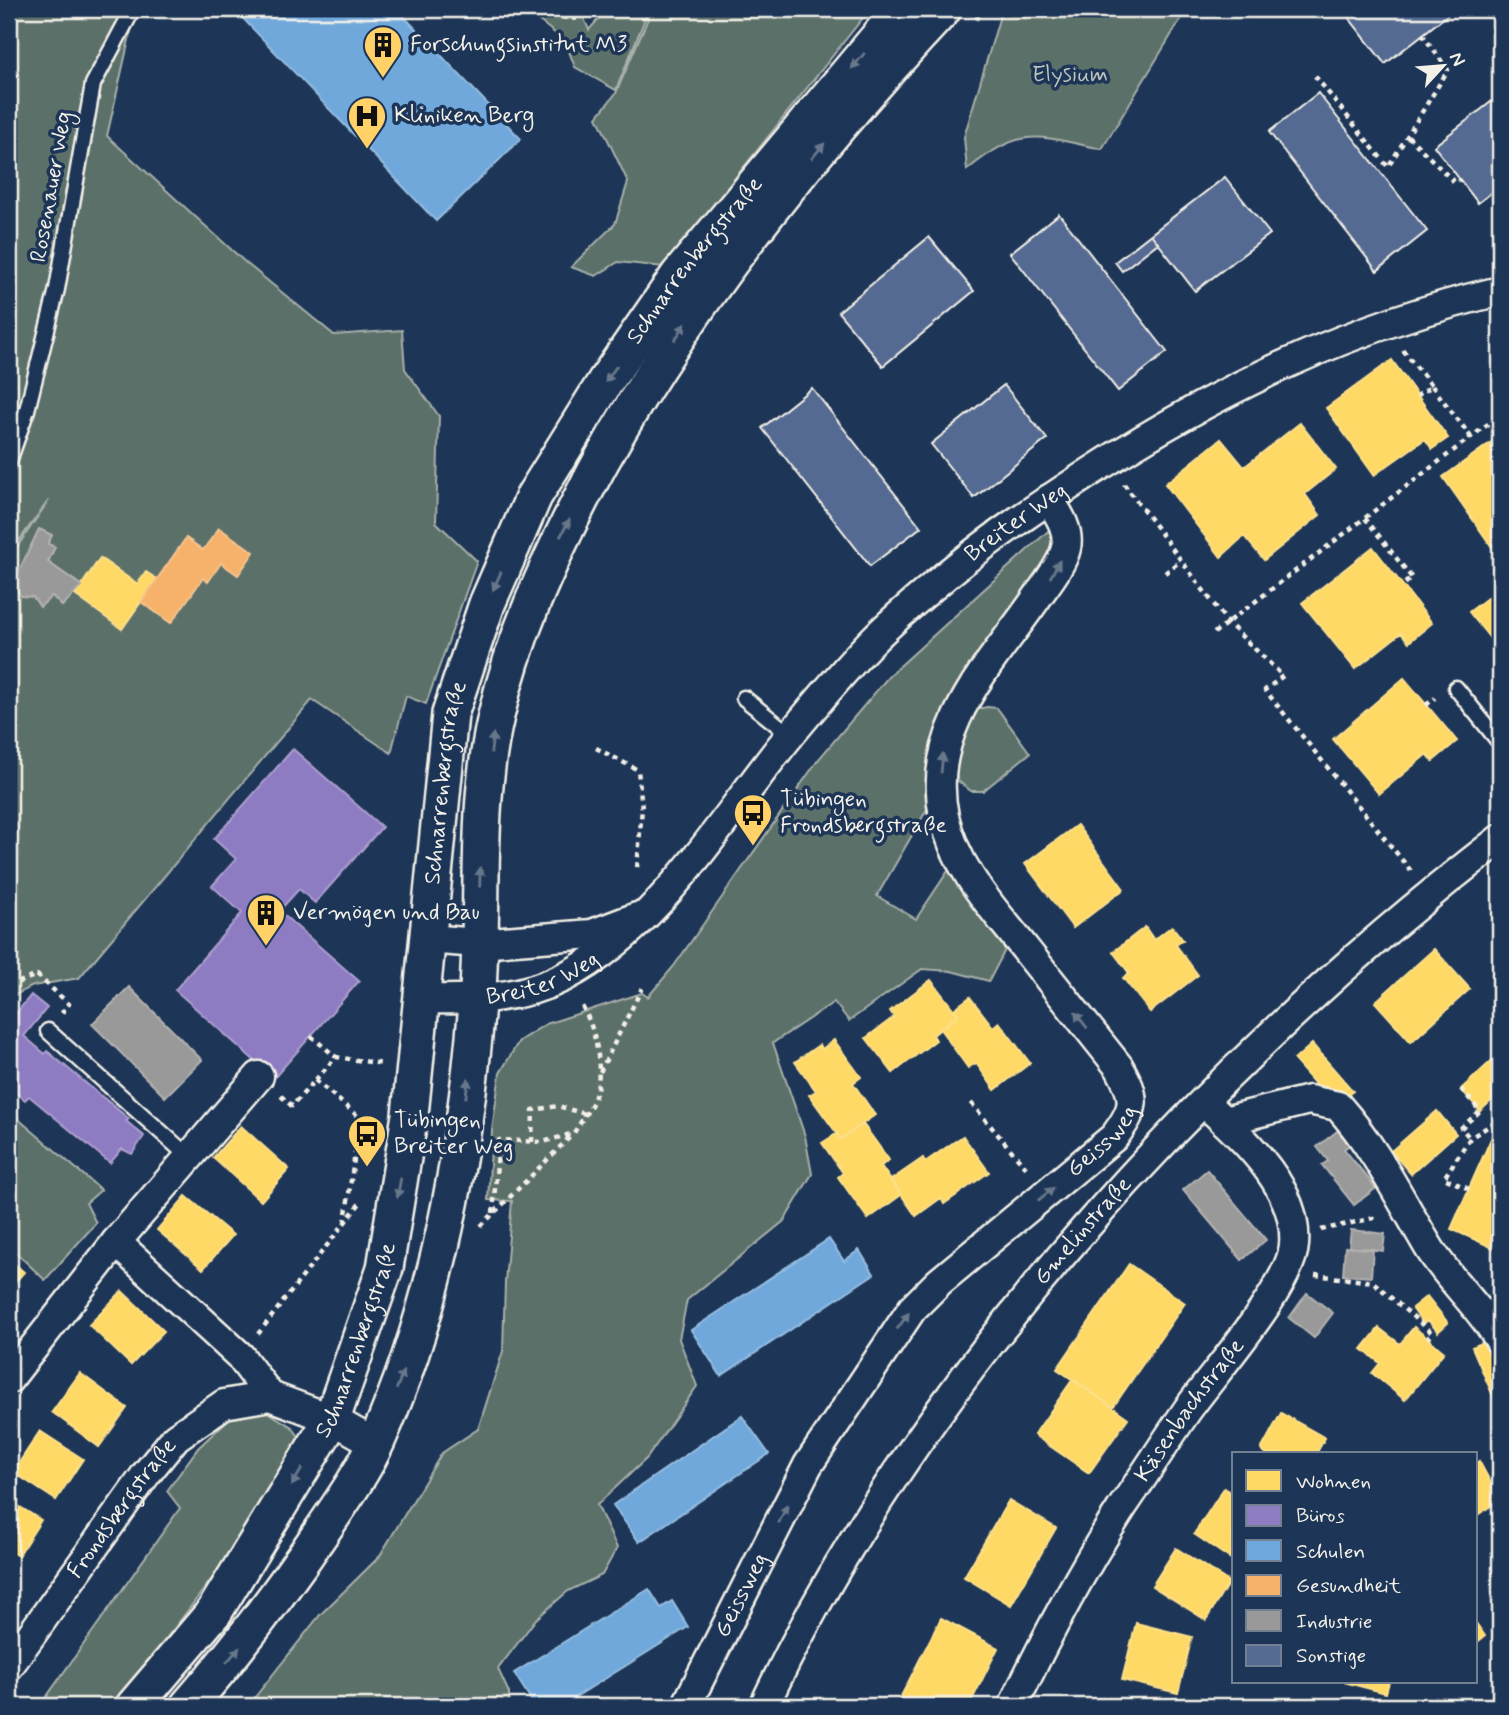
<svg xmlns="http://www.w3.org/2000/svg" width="1509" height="1715" font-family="Mynerve,sans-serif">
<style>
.green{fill:#5b6f6a;stroke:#a8b0a9;stroke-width:2}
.homes{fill:#ffd966;stroke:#fce08d;stroke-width:2}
.offices{fill:#8e7cc3;stroke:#ad9fce;stroke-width:2}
.schools{fill:#6fa8dc;stroke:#97bee0;stroke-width:2}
.health{fill:#f6b26b;stroke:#f5c590;stroke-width:2}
.industry{fill:#999;stroke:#b4b3b1;stroke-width:2}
.building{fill:#556b92;stroke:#f4f1e8;stroke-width:2}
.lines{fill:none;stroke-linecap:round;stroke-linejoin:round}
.service-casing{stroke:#f4f1e8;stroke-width:19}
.minor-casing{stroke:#f4f1e8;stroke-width:33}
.tertiary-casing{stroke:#f4f1e8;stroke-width:40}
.path{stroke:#f4f1e8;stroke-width:4.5;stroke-dasharray:5 5;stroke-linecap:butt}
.service{stroke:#1d3557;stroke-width:14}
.minor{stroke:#1d3557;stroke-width:28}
.tertiary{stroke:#1d3557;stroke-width:35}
.oneway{fill:#68778a}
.labels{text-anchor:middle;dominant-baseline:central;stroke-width:7;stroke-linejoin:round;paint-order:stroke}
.poi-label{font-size:23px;fill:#f4f1e8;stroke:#1d3557;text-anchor:start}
.park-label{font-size:23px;fill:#bec4bc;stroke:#1d3557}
.street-label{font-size:23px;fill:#f4f1e8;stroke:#1d3557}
</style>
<rect width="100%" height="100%" fill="#1d3557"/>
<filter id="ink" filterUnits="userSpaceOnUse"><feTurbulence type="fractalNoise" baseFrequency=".0143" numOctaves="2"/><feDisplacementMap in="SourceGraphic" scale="14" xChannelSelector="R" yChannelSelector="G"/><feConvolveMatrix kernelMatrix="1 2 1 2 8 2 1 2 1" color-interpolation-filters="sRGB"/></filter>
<g filter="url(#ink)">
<path class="green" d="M9 9H136L107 136 246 263 334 335 402 330 405 369 439 416 436 522 477 561 426 704 406 696 391 753 312 700 79 978 33 986 9 998V559L49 500 9 554Z
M524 9H580L589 30 607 9H649L616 90 575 67 565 41Z
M652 9H870L664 267 618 262 596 276 571 267 615 224 628 182 597 117 616 93Z
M1002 9H1187L1102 149C1037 136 1022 125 967 170L964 137Z
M1058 522 1060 546 949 713 927 773 930 804 877 896 916 919 950 868 994 925 1005 950 989 981 951 971 922 969 849 1021 834 1002 773 1043 805 1136 812 1174 784 1221 687 1300 679 1339 697 1386 647 1458 597 1505 617 1548 602 1575 568 1591 536 1619 498 1669 509 1693V1706H248L320 1615 379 1557 442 1453 478 1429 503 1351 505 1282 512 1201 488 1200 492 1130 500 1073 519 1041 546 1024 642 993 648 997 674 966 818 760 889 676Z
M987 707 997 708 1030 753 983 791H971L958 781 951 764 972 710Z
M9 1111 101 1190 86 1203 96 1223 45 1280 9 1246Z
M261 1408 292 1427 303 1442 236 1547 115 1706H40L180 1508 167 1491 198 1448 233 1415Z"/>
<path class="homes" d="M1392 360 1448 438 1432 449 1425 439 1374 475 1326 408Z
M1300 423 1336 469 1305 494 1320 515 1264 560 1244 536 1221 557 1165 484 1221 439 1244 467Z
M1500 436V541L1492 547 1443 477Z
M1373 547 1432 623 1409 642 1401 633 1355 669 1302 603Z
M100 558 137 584 146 572 157 579 122 629 75 595Z
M1500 588V651L1469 612Z
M1404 678 1457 741 1433 761 1427 754 1379 794 1333 739Z
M1077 825 1124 889 1073 928 1025 864Z
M1172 926 1183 940 1176 945 1198 975 1150 1012 1123 978 1129 973 1113 952 1145 927 1154 940Z
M1434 949 1470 989 1411 1042 1375 1002Z
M931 980 958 1015 933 1035 936 1040 893 1073 866 1038 894 1017 890 1011Z
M970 997 993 1027 999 1022 1030 1063 995 1090 976 1063 968 1068 940 1029 958 1015 954 1009Z
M834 1040 861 1077 853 1083 875 1115 841 1139 809 1095 816 1091 795 1062 819 1045 822 1049Z
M1312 1044 1353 1091 1345 1097 1324 1094 1294 1060Z
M1500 1053V1093L1480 1111 1461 1089Z
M1437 1111 1456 1134 1411 1174 1391 1151Z
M863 1124 889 1160 881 1166 901 1195 868 1219 838 1177 843 1173 822 1143 836 1134 841 1139Z
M241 1126 289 1169 261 1201 213 1158Z
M1493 1134 1500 1137V1251L1451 1229Z
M963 1136 989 1172 944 1204 941 1198 916 1216 891 1180 923 1158 925 1162Z
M186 1196 233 1235 203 1269 157 1230Z
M9 1259 24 1272 9 1289Z
M1129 1264 1185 1303 1113 1407 1057 1369Z
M122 1291 164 1331 131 1365 89 1325Z
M1427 1296 1448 1323 1438 1332 1428 1320 1423 1323 1412 1308Z
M1414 1327 1444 1352 1405 1400 1372 1373 1380 1363 1362 1349 1379 1328 1400 1344Z
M1484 1342 1500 1381V1412L1472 1347Z
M80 1373 127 1408 99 1447 52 1412Z
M1073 1379 1128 1418 1089 1473 1034 1435Z
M1281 1413 1325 1438 1316 1454H1267L1261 1450Z
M40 1431 83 1459 56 1500 13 1472Z
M1479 1461 1500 1500 1476 1516V1463Z
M1224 1488 1234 1495 1232 1560 1194 1534Z
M9 1500 41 1520 18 1556 9 1551Z
M1009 1500 1056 1528 1011 1605 964 1577Z
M1176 1548 1229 1582 1206 1620 1152 1586Z
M941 1618 998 1648 969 1706H896Z
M1136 1623 1192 1637 1178 1693 1122 1680Z
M1476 1623 1485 1636 1476 1643Z
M1344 1682H1389L1386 1693Z"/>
<path class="offices" d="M293 749 382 827 315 903 299 889 279 911 359 981 274 1078 175 990 242 913 212 886 236 859 214 839Z
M31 995 47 1008 24 1036 45 1054 47 1051 129 1119 126 1121 144 1136 132 1154 122 1149 110 1163 29 1096 25 1100 9 1087V1022Z"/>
<path class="schools" d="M234 9H397L521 139 436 221Z
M829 1239 844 1261 859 1250 874 1274 721 1376 691 1330Z
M742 1416 769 1454 639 1542 613 1505Z
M649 1589 661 1608 672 1601 688 1627 561 1706H535L514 1673Z"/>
<path class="health" d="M219 528 254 552 238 575 221 563 208 582 203 578 171 623 141 602 186 538 203 550Z"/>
<path class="industry" d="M39 529 52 535 48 544 55 547 48 562 82 586 62 606 52 596 40 607 33 597 21 596 12 585Z
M129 987 202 1060 165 1097 92 1024Z
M1340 1129 1352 1143 1344 1149 1376 1188 1354 1205 1322 1165 1328 1161 1317 1147Z
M1207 1170 1266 1240 1242 1260 1183 1190Z
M1351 1230 1385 1234 1383 1251 1349 1247Z
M1345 1247 1373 1249 1371 1277 1343 1275Z
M1307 1293 1333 1313 1314 1338 1289 1318Z"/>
<path class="building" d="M1342 9H1455L1385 64Z
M1318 93 1427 231 1377 271 1269 132Z
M1500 95V186L1478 203 1434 146Z
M1225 177 1270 234 1195 291 1151 234Z
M1059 214 1167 352 1118 391 1010 253Z
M1151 234 1158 243 1122 271 1115 262Z
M929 237 974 291 883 366 838 312Z
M1004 385 1047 439 974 498 931 444Z
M812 388 921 527 870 566 762 428Z"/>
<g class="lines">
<g class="service-casing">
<path id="service" d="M9 461 27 410 57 289 93 84 133 9
M1456 688 1500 743
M744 698 790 735
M48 1031 189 1157"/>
</g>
<g class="minor-casing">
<g id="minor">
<path d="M427 939 478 943 592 934 637 917"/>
<path id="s1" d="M420 999C470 1000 519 1000 564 977 658 930 725 814 791 734 818 702 845 668 875 638 898 615 925 593 950 572 995 535 1043 503 1092 471 1219 389 1352 325 1500 291"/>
<path d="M1224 1121 1309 1100 1338 1106C1376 1149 1399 1197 1428 1246 1449 1281 1480 1306 1500 1341"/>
<path d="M116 1242 240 1356 270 1396"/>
<path d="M9 1379 116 1242 259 1076"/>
<path id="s2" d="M9 1666 146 1474 176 1437 224 1404 270 1396 332 1419 376 1444"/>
<path id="s3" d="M686 1706 808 1465 912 1309 939 1282 1114 1137C1136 1108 1137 1099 1119 1067 1088 1028 1057 989 1026 950 993 908 956 870 944 816 925 729 991 664 1036 599 1046 584 1062 565 1066 548 1070 530 1058 513 1049 499"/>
<path id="s4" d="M764 1706C920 1374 1211 1062 1500 839"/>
<path id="s5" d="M1013 1706C1046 1637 1081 1571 1123 1506 1145 1474 1166 1441 1188 1409 1214 1373 1291 1286 1294 1245 1299 1187 1242 1138 1204 1102"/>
</g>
</g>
<g class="tertiary-casing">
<g id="tertiary">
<path id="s6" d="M134 1706 214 1612 332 1419 385 1268 410 1115 450 714 487 604 534 496 605 382 679 275 902 9"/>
<path d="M188 1706C237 1650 280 1593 322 1531 341 1503 363 1472 377 1441 438 1304 465 1152 477 1003 485 908 474 810 496 716 514 637 547 565 584 493 677 315 806 156 943 9"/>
</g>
</g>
<path class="path" d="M544 9 559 17 579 19
M976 19 984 9
M1315 76 1388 167 1448 70 1422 34
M1408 136 1455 183 1460 179
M1403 350 1432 386 1417 396
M1432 386 1471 437
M1124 484 1228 623 1283 676 1265 690 1411 871
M1365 518 1412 578 1402 585
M1165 573 1180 561
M9 576 13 573
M1214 633 1500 415
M1426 705 1435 698
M596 748 638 770 642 808 637 869
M9 986 37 975 69 1004 61 1014
M311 1036 336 1057
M600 1072 642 988
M315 1080 360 1118 345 1221
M1461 1089 1480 1111 1461 1128 1470 1138
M281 1096 292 1106 336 1057 383 1064
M971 1103 1029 1171
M532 1142 533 1110 558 1106 585 1114
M1469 1189 1444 1178 1470 1138 1500 1119
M493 1213 499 1140 543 1142 574 1133C580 1122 589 1111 594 1099 605 1071 596 1027 580 1003
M481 1226 571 1136
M1321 1230 1378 1217
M1315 1275 1373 1282 1432 1333 1428 1338
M258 1334 360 1203"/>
<use href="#service" class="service"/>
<use href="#minor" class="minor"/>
<use href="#tertiary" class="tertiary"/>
</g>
<defs><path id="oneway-solid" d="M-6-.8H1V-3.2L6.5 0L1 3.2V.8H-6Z" transform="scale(1.75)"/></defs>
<g class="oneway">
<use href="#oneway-solid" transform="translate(858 61) rotate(130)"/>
<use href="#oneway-solid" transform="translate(818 151) rotate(-50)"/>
<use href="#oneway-solid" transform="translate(680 332) rotate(-57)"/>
<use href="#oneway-solid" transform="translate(611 374) rotate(125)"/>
<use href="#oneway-solid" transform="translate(565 528) rotate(-62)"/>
<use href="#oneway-solid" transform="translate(1055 569) rotate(-61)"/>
<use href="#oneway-solid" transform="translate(497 581) rotate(114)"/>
<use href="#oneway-solid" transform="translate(492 743) rotate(-83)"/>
<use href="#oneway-solid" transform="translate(942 763) rotate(-85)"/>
<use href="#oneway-solid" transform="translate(480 877) rotate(-88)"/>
<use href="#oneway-solid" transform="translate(1081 1020) rotate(-128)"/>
<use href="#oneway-solid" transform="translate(467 1088) rotate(-83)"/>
<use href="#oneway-solid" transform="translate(399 1188) rotate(100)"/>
<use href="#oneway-solid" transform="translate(1046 1194) rotate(-39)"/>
<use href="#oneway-solid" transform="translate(903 1321) rotate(-54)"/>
<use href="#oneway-solid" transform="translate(400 1380) rotate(-69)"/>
<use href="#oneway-solid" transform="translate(297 1477) rotate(121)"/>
<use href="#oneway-solid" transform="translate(783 1514) rotate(-64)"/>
<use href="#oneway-solid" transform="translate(233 1655) rotate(-49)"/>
</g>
</g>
<defs>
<g id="building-pin" transform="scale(2.0125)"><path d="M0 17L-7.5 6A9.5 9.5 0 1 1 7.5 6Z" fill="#ffd166" stroke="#1d3557"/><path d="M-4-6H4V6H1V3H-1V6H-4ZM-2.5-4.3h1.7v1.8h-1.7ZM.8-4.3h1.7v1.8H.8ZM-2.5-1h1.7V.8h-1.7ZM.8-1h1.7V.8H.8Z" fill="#111"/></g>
<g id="hospital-pin" transform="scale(2.0125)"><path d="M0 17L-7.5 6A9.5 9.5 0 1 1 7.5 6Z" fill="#ffd166" stroke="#1d3557"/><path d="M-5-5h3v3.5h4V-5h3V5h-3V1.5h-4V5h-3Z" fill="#111"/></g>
<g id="bus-pin" transform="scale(2.0125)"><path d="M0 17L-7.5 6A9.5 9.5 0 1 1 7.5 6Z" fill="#ffd166" stroke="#1d3557"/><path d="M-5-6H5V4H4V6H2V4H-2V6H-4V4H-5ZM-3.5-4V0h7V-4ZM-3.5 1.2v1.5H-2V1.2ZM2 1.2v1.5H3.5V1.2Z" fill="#111"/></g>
</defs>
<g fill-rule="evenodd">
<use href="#building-pin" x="383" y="45"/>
<use href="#hospital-pin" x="367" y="116"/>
<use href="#bus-pin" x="753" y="813"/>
<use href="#building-pin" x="266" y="913"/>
<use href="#bus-pin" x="367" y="1134"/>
</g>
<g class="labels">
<g class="poi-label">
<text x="410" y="45">Forschungsinstitut M3</text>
<text x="394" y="116">Kliniken Berg</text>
<text x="780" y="800">Tübingen<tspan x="780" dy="26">Frondsbergstraße</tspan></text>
<text x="293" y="913">Vermögen und Bau</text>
<text x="394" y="1121">Tübingen<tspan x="394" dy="26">Breiter Weg</tspan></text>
</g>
<g class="park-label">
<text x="1070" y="75">Elysium</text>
</g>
<g class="street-label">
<text transform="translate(52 187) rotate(-80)">Rosenauer Weg</text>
<text stroke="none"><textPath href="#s6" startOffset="1587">Schnarrenbergstraße</textPath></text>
<text stroke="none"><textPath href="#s1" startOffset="793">Breiter Weg</textPath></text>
<text stroke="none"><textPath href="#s6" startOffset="999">Schnarrenbergstraße</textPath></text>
<text stroke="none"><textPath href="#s1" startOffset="126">Breiter Weg</textPath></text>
<text stroke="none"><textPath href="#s3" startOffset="712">Geissweg</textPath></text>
<text stroke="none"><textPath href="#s4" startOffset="574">Gmelinstraße</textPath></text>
<text stroke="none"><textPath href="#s6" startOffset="432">Schnarrenbergstraße</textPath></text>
<text stroke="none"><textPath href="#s5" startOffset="345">Käsenbachstraße</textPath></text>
<text stroke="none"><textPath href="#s2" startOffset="194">Frondsbergstraße</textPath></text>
<text stroke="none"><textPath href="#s3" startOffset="124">Geissweg</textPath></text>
</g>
</g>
<rect width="1509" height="1715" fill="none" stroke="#1d3557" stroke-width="35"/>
<rect x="18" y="18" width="1474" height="1680" fill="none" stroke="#f4f1e8" stroke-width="2.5" filter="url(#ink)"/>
<rect x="1232" y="1452" width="245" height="231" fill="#1d3557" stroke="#738091" stroke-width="2"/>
<rect x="1246" y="1470" width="35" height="21" fill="#ffd966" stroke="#738091" stroke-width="2"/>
<text x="1296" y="1488" font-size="21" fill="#f4f1e8">Wohnen</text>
<rect x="1246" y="1505" width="35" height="21" fill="#8e7cc3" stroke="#738091" stroke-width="2"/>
<text x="1296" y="1522" font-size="21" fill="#f4f1e8">Büros</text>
<rect x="1246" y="1540" width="35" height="21" fill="#6fa8dc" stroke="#738091" stroke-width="2"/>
<text x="1296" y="1558" font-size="21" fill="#f4f1e8">Schulen</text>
<rect x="1246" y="1575" width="35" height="21" fill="#f6b26b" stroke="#738091" stroke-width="2"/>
<text x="1296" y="1592" font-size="21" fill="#f4f1e8">Gesundheit</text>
<rect x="1246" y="1610" width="35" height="21" fill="#999999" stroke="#738091" stroke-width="2"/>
<text x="1296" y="1628" font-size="21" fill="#f4f1e8">Industrie</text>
<rect x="1246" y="1645" width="35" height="21" fill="#556b92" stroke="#738091" stroke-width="2"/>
<text x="1296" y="1662" font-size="21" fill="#f4f1e8">Sonstige</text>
<g transform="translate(1443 66) rotate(64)" stroke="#1d3557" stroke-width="5" paint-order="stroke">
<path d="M0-5L12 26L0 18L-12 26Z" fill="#f4f1e8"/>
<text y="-10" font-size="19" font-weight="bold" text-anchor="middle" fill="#f4f1e8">N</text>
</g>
</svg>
